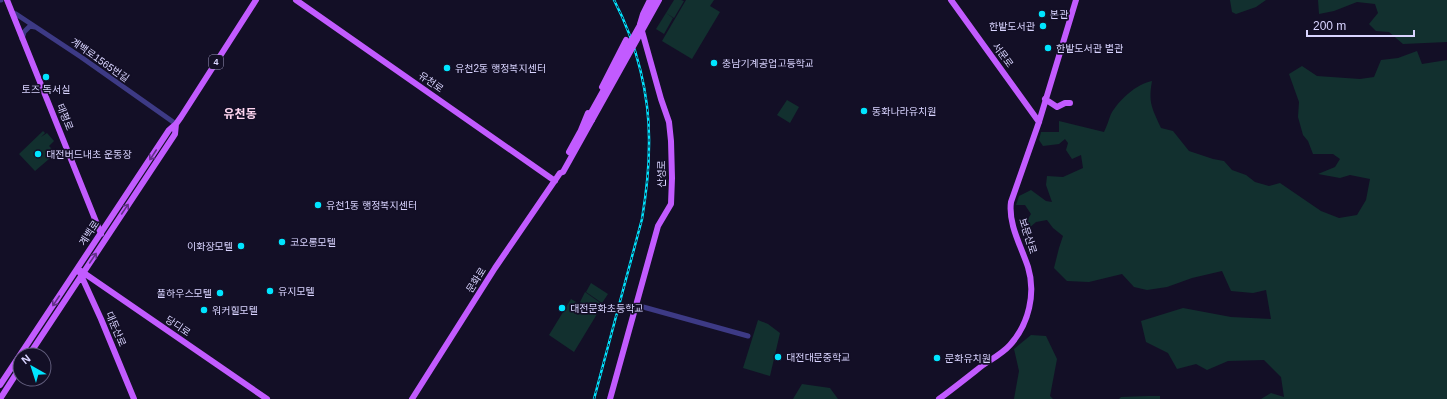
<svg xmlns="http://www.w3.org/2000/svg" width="1447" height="399" font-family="Arial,'Noto Sans KR',sans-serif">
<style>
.green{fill:#12302f}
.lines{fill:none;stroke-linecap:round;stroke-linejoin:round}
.minor{stroke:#3d3a85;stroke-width:5}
.major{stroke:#c25bff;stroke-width:6}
.rail-casing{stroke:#00e5ff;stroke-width:2.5}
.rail{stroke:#130f26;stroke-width:1;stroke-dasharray:3;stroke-linecap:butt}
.major-bridge{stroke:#c25bff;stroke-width:6}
.oneway{stroke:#623188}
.poi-dot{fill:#00e5ff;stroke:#130f26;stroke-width:1.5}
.labels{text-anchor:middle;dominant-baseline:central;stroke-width:3.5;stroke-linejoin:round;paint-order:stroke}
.shield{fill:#130f26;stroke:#9e99be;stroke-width:1}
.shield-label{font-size:9px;font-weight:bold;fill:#d9d4ff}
.poi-label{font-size:10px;fill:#d9d4ff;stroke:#130f26;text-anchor:start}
.street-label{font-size:10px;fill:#d9d4ff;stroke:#130f26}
.quarter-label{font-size:12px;font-weight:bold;fill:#ffd6f0;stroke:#130f26}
</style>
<rect width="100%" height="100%" fill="#130f26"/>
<path class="green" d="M674 0H681L684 1 674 18 666 13Z
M686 0H714L710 6 720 12 692 59 662 41Z
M1230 0H1266L1256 7 1236 14 1232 12Z
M1318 0H1447V42L1403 44 1389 32 1376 31 1369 24 1378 13 1375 4 1357 2 1334 11 1319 14Z
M666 13 673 18 664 34 656 29Z
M1417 51 1422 64 1447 60V399H1261L1271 393 1284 397 1281 377 1264 360 1228 361 1207 370 1196 364 1177 369 1168 353 1146 342 1141 321 1183 308 1231 317 1271 319 1266 290 1253 293 1231 291 1222 271 1192 278 1167 287 1147 290 1134 287 1122 274 1089 282 1067 281 1054 268 1059 248 1063 236 1053 228 1047 220 1036 222 1028 229V219L1031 214 1025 205H1016L1019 196 1031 190 1046 201 1052 202 1046 185 1047 176 1063 177 1083 168 1081 155 1072 159 1066 150 1068 143 1065 139 1059 144 1043 146 1039 140 1041 132H1059V121L1104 132C1107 126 1109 119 1111 114 1119 100 1136 84 1152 81 1148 103 1152 108 1161 128L1173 131 1189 151 1213 159 1224 161 1232 170 1246 175 1255 182 1269 186 1280 183 1321 211 1339 218 1357 215 1366 200 1370 179 1350 175 1340 178 1318 174 1335 167 1340 159 1333 154H1313L1308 141 1303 135 1298 117 1299 102 1289 74 1302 66 1317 76 1360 79 1374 77 1381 60 1398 58Z
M787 100 799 107 790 123 777 115Z
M43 131 45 133 41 137 47 133 54 141 49 146 56 153 35 171 19 154Z
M591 283 608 294 602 303 586 292Z
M585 292 602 304 597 313 580 302Z
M571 299 597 314 574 352 549 335Z
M758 320 768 324 780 333 770 376 743 368Z
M1031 335 1046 336 1057 359 1050 396 1053 399H1014L1019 371 1014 349Z
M802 384 830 388 838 399H793Z
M1148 396H1160V399H1119L1121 397Z"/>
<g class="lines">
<path class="minor" d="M0 0H1
M12 13 16 14 81 57 176 124
M22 39 24 32 30 26 35 27
M636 305 748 336"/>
<path class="major" d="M7 0 101 234
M296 0 555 181
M951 0 1039 122
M602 87 626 40
M1045 99 1057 107 1065 103H1070
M579 135 588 113
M569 152 580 132
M81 271 267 399
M80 273 101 319 134 399
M20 355 169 130 176 124 181 117 256 0
M29 355 175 134 176 124
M0 385 20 355
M0 399 20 368
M412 399 495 268 560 173 563 172 592 120
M610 399 658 226 671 204 672 178 671 141 669 122 661 99 640 24 643 14 650 0
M939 399C954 388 969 376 983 365 992 359 1003 353 1010 345 1029 324 1036 293 1028 267 1021 246 1008 224 1011 202L1039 122 1076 0"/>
<g class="rail-casing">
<path id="rail" d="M594 399 642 219C646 195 649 170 649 145 650 96 637 44 614 0"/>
</g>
<use href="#rail" class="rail"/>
<path class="major-bridge" d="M588 118 654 0
M592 120 659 0"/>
</g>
<defs><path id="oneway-shaft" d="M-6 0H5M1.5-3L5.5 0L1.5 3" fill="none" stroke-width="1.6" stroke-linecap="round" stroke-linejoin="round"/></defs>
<g class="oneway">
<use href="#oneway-shaft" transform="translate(153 155) rotate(123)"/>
<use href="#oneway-shaft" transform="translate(125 209) rotate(-56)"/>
<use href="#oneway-shaft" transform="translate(93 258) rotate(-56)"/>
<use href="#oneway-shaft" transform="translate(56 301) rotate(124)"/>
</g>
<g class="poi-dot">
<circle cx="1042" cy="14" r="4"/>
<circle cx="1043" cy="26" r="4"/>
<circle cx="1048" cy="48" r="4"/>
<circle cx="714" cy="63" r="4"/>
<circle cx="447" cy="68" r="4"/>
<circle cx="46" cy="77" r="4"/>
<circle cx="864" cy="111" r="4"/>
<circle cx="38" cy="154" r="4"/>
<circle cx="318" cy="205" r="4"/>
<circle cx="282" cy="242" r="4"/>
<circle cx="241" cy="246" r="4"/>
<circle cx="270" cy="291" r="4"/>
<circle cx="220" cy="293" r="4"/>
<circle cx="562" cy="308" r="4"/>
<circle cx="204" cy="310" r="4"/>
<circle cx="778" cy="357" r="4"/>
<circle cx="937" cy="358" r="4"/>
</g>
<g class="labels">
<rect class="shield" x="209" y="55" width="14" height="14" rx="3"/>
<g class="shield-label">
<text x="216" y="62">4</text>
</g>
<g class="poi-label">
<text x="1050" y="14">본관</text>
<text x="1035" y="26" text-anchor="end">한밭도서관</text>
<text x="1056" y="48">한밭도서관 별관</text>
<text x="722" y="63">충남기계공업고등학교</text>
<text x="455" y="68">유천2동 행정복지센터</text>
<text x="46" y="89" text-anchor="middle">토즈 독서실</text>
<text x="872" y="111">동화나라유치원</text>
<text x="46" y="154">대전버드내초 운동장</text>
<text x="326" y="205">유천1동 행정복지센터</text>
<text x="290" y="242">코오롱모텔</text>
<text x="233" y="246" text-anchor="end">이화장모텔</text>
<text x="278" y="291">유지모텔</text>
<text x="212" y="293" text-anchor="end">풀하우스모텔</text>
<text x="570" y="308">대전문화초등학교</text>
<text x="212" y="310">워커힐모텔</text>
<text x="786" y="357">대전대문중학교</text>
<text x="945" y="358">문화유치원</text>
</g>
<g class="street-label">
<text transform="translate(1003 55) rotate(54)">서문로</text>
<text transform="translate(100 60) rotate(35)">계백로1565번길</text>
<text transform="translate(431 82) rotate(35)">유천로</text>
<text transform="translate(65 117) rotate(68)">태평로</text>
<text transform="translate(661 174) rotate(-90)">산성로</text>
<text transform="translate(89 233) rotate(-57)">계백로</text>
<text transform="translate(1028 236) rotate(72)">보문산로</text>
<text transform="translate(476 280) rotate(-58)">문화로</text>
<text transform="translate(178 326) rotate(34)">당디로</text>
<text transform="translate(116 329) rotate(67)">대둔산로</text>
</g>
<g class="quarter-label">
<text x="240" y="114">유천동</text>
</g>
</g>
<g transform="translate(32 367) rotate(321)"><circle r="19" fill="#130f26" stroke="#625e7d"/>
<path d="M0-3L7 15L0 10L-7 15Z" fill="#00e5ff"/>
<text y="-6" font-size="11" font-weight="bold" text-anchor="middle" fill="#d9d4ff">N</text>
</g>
<path d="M1307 30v6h107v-6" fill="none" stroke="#d9d4ff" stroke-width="2"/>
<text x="1313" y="30" font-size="12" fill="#d9d4ff" stroke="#130f26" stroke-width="3" paint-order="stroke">200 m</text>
</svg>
